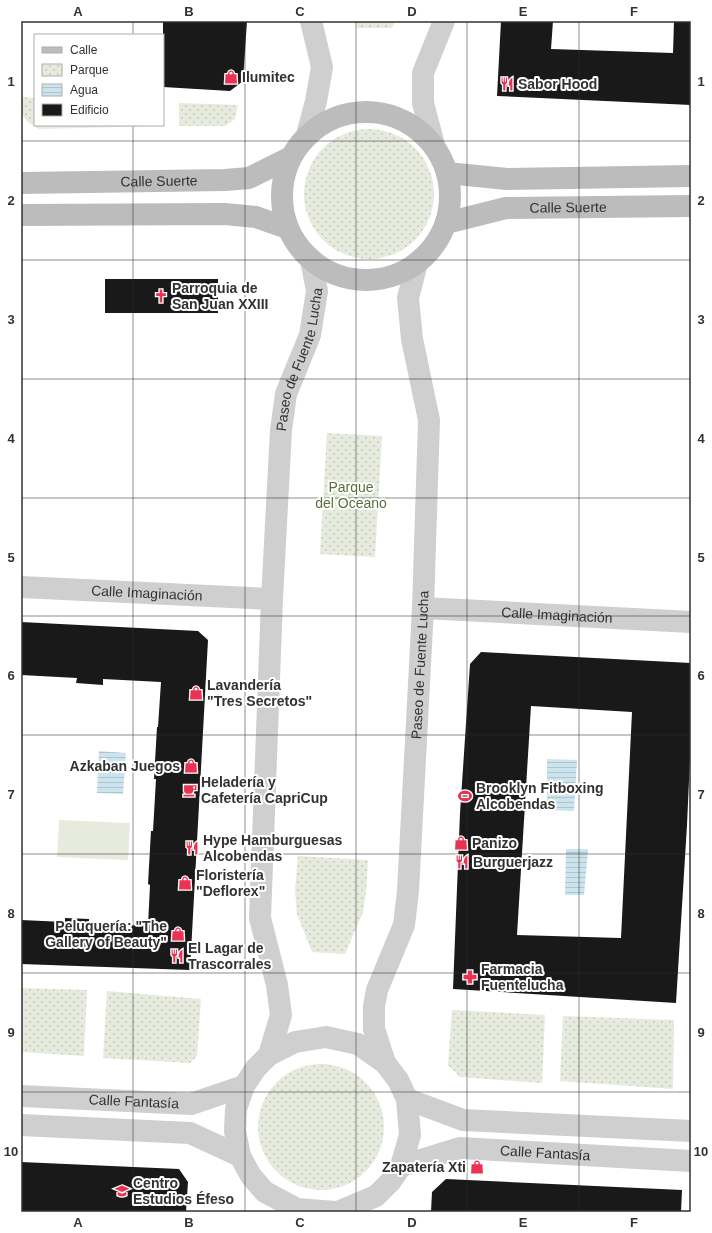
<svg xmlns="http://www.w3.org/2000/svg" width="712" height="1233" font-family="Helvetica,sans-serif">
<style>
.grass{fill:#e6ebdd}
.park{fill:url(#park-dots)}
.water{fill:url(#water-rules)}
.building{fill:#191919;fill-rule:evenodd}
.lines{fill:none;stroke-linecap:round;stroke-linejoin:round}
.minor{stroke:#cfcfcf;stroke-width:22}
.secondary{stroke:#bcbcbc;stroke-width:22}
.grid{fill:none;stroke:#323232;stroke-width:1;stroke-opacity:0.55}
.labels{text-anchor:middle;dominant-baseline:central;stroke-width:4;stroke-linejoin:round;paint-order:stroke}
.poi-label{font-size:14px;font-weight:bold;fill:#323232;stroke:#fff;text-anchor:start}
.street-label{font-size:14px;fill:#323232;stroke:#fff}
.park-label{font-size:14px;fill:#5a6f3d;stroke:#fff}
.neatline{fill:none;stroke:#323232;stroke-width:1.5}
.grid-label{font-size:13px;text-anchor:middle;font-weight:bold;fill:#323232}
</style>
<defs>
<pattern id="park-dots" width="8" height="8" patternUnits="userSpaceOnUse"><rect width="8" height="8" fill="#e6ebdd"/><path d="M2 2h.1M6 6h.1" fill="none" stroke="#c6cabe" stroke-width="1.8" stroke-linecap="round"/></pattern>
<pattern id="water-rules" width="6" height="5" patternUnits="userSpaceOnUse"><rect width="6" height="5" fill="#cce4ee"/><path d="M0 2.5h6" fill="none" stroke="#b0c4cd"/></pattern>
</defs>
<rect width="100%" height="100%" fill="#fff"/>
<path class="grass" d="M59 820 130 823 128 860 57 857Z"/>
<path class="park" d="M355 21H395L392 28H358Z
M21 97 35 98V125H156V126L39 129C22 119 21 117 21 97Z
M179 103 238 105 235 119 225 126H179Z
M304 194a65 65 0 1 1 130 0a65 65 0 1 1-130 0Z
M327 433 382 436 375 557 320 554Z
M298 856 368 860 366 893 363 912 345 954 312 952 297 914 295 890Z
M21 988 87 990 84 1056 21 1052Z
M107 991 201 999 197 1056 190 1063 103 1058Z
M452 1010 545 1015 542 1083 460 1077 448 1065Z
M563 1016 674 1020 673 1089 560 1081Z
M258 1127a63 63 0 1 1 126 0a63 63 0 1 1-126 0Z"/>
<path class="water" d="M99 751 126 753 123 794 97 793Z
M547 759 577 760 574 811 547 810Z
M566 849H588L584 895H565Z"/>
<path class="building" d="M163 21H247L243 81 230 91 163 87Z
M501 21H553L551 49 673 53 674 21H691V105L497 96Z
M105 279H218V313H105Z
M21 622 198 631 208 640 190 970 21 964V920L65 922V918L89 919V923L148 926 150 885 148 884 151 831H153L156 779H154L157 727H158L161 682 103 679V685L76 683 77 678 21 675Z
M481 652 691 663V737L687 825 676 1003 453 989 460 813 470 664ZM531 706 632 712 621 938 517 935Z
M21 1162 179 1169 188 1182 186 1212H21Z
M446 1179 682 1190 681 1212H431L432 1192Z"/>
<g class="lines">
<g class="minor">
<path d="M307 135 316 101 322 67 311 21"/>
<path d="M434 145 423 103V73L444 21"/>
<path id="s1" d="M21 587 272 599"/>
<path id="s2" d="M423 608 691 622"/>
<path id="s3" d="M269 1055 281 1015 277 985 260 918 272 599 281 430 286 394 310 335 317 291 311 260"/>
<path id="s4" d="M385 1063 374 1029V1006L377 990 404 925 408 891 423 608 429 420 412 339 408 298 417 263"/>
<path id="s5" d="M21 1096 191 1104 244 1086"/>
<path d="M407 1099 463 1120 691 1131"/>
<path d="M21 1125 190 1133 240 1156"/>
<path id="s6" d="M401 1166 460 1148 691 1161"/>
<path d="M335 1212 297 1209 265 1192 251 1176 240 1156 235 1131 236 1109 244 1086 256 1068 269 1055 295 1042 326 1037 358 1044 385 1063 398 1080 407 1099 410 1135 401 1166 391 1181 376 1196 338 1212"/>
</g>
<g class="secondary">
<circle cx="366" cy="196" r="84"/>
<path d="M447 173 507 179 691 176"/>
<path id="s7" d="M21 183 225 180 249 178 291 157"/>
<path d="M21 215 225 214 256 217 287 228"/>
<path id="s8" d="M446 223 506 208 691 206"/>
</g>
</g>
<path class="grid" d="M133 21V35M245 21V1212M356 21V1212M467 21V1212M579 21V1212M133 125V1212M21 141H691M21 260H691M21 379H691M21 498H691M21 616H691M21 735H691M21 854H691M21 973H691M21 1092H691"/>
<defs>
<g id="shop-bare" transform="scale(1.08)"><path d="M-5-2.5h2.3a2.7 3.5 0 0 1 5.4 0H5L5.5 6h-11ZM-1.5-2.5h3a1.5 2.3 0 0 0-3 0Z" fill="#ea3354" stroke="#fff" stroke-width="2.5" paint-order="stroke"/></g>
<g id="restaurant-bare" transform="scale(1.08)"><path d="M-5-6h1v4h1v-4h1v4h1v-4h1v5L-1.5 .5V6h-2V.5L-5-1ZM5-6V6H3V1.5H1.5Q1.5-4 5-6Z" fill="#ea3354" stroke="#fff" stroke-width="2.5" paint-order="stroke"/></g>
<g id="church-bare" transform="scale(1.08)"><path d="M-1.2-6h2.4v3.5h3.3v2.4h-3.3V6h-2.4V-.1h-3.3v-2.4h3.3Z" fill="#ea3354" stroke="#fff" stroke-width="2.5" paint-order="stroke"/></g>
<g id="cafe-bare" transform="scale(1.08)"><path d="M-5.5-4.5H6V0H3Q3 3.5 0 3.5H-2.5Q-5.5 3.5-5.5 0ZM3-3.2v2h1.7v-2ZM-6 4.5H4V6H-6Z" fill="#ea3354" stroke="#fff" stroke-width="2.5" paint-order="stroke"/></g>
<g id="stadium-bare" transform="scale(1.08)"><path d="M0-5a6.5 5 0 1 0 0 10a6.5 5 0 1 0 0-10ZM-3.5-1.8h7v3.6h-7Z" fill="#ea3354" stroke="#fff" stroke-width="2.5" paint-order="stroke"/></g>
<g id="pharmacy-bare" transform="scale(1.08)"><path d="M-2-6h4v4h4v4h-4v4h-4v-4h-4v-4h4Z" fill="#ea3354" stroke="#fff" stroke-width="2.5" paint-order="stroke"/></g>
<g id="school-bare" transform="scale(1.08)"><path d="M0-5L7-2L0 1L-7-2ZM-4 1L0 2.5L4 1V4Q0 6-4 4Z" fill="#ea3354" stroke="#fff" stroke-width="2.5" paint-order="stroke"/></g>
</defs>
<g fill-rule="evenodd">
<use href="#shop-bare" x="231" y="77"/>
<use href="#restaurant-bare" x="507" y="84"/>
<use href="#church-bare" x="161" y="296"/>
<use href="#shop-bare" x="196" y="693"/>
<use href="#shop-bare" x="191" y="766"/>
<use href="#cafe-bare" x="190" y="790"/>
<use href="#stadium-bare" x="465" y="796"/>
<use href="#shop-bare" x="461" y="843"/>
<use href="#restaurant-bare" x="192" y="848"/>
<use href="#restaurant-bare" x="462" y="862"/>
<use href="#shop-bare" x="185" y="883"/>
<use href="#shop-bare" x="178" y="934"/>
<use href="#restaurant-bare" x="177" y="956"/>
<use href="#pharmacy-bare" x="470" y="977"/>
<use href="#shop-bare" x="477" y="1167"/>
<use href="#school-bare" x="122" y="1191"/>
</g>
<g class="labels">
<g class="poi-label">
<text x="242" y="77">Ilumitec</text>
<text x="518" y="84">Sabor Hood</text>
<text x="172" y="288">Parroquia de<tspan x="172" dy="16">San Juan XXIII</tspan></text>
<text x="207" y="685">Lavandería<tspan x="207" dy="16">"Tres Secretos"</tspan></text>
<text x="180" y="766" text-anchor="end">Azkaban Juegos</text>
<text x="201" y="782">Heladería y<tspan x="201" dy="16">Cafetería CapriCup</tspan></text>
<text x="476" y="788">Brooklyn Fitboxing<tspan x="476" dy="16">Alcobendas</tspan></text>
<text x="203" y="840">Hype Hamburguesas<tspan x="203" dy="16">Alcobendas</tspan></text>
<text x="472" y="843">Panizo</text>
<text x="473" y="862">Burguerjazz</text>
<text x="196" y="875">Floristería<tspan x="196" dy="16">"Deflorex"</tspan></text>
<text x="167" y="926" text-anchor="end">Peluquería: "The<tspan x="167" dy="16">Gallery of Beauty"</tspan></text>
<text x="188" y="948">El Lagar de<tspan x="188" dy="16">Trascorrales</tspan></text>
<text x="481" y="969">Farmacia<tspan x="481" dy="16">Fuentelucha</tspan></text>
<text x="466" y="1167" text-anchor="end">Zapatería Xti</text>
<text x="133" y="1183">Centro<tspan x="133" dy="16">Estudios Éfeso</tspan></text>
</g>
<g class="street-label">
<text stroke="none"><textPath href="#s7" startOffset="138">Calle Suerte</textPath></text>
<text stroke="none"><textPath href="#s8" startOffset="124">Calle Suerte</textPath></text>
<text stroke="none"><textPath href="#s3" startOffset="703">Paseo de Fuente Lucha</textPath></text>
<text stroke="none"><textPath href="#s1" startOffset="126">Calle Imaginación</textPath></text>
<text stroke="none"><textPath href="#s2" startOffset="134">Calle Imaginación</textPath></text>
<text stroke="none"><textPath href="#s4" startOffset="406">Paseo de Fuente Lucha</textPath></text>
<text stroke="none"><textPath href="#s5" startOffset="113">Calle Fantasía</textPath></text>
<text stroke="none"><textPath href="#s6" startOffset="147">Calle Fantasía</textPath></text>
</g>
<g class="park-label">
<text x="351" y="487">Parque<tspan x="351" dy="16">del Oceano</tspan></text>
</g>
</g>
<rect width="712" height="1233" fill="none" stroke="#ffffff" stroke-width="44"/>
<rect x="34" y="34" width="130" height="92" fill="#ffffff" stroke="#adadad"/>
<rect x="42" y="47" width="20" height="6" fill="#bcbcbc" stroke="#adadad"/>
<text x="70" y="54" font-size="12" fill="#323232">Calle</text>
<rect x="42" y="64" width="20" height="12" fill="url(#park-dots)" stroke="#adadad"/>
<text x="70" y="74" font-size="12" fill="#323232">Parque</text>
<rect x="42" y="84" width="20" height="12" fill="url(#water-rules)" stroke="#adadad"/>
<text x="70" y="94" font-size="12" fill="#323232">Agua</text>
<rect x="42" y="104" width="20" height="12" fill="#191919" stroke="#adadad"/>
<text x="70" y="114" font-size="12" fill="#323232">Edificio</text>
<rect x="22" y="22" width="668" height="1189" class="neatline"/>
<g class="grid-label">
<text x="78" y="16">A</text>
<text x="189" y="16">B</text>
<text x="300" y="16">C</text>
<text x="412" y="16">D</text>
<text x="523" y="16">E</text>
<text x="634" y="16">F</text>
<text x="11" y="86">1</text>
<text x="701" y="86">1</text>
<text x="11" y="205">2</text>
<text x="701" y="205">2</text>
<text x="11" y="324">3</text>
<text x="701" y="324">3</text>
<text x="11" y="443">4</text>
<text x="701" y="443">4</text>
<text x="11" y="562">5</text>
<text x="701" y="562">5</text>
<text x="11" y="680">6</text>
<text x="701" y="680">6</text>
<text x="11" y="799">7</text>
<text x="701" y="799">7</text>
<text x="11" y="918">8</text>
<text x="701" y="918">8</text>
<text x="11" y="1037">9</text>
<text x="701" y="1037">9</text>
<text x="11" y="1156">10</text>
<text x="701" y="1156">10</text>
<text x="78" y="1227">A</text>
<text x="189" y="1227">B</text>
<text x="300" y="1227">C</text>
<text x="412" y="1227">D</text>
<text x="523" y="1227">E</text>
<text x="634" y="1227">F</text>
</g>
</svg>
